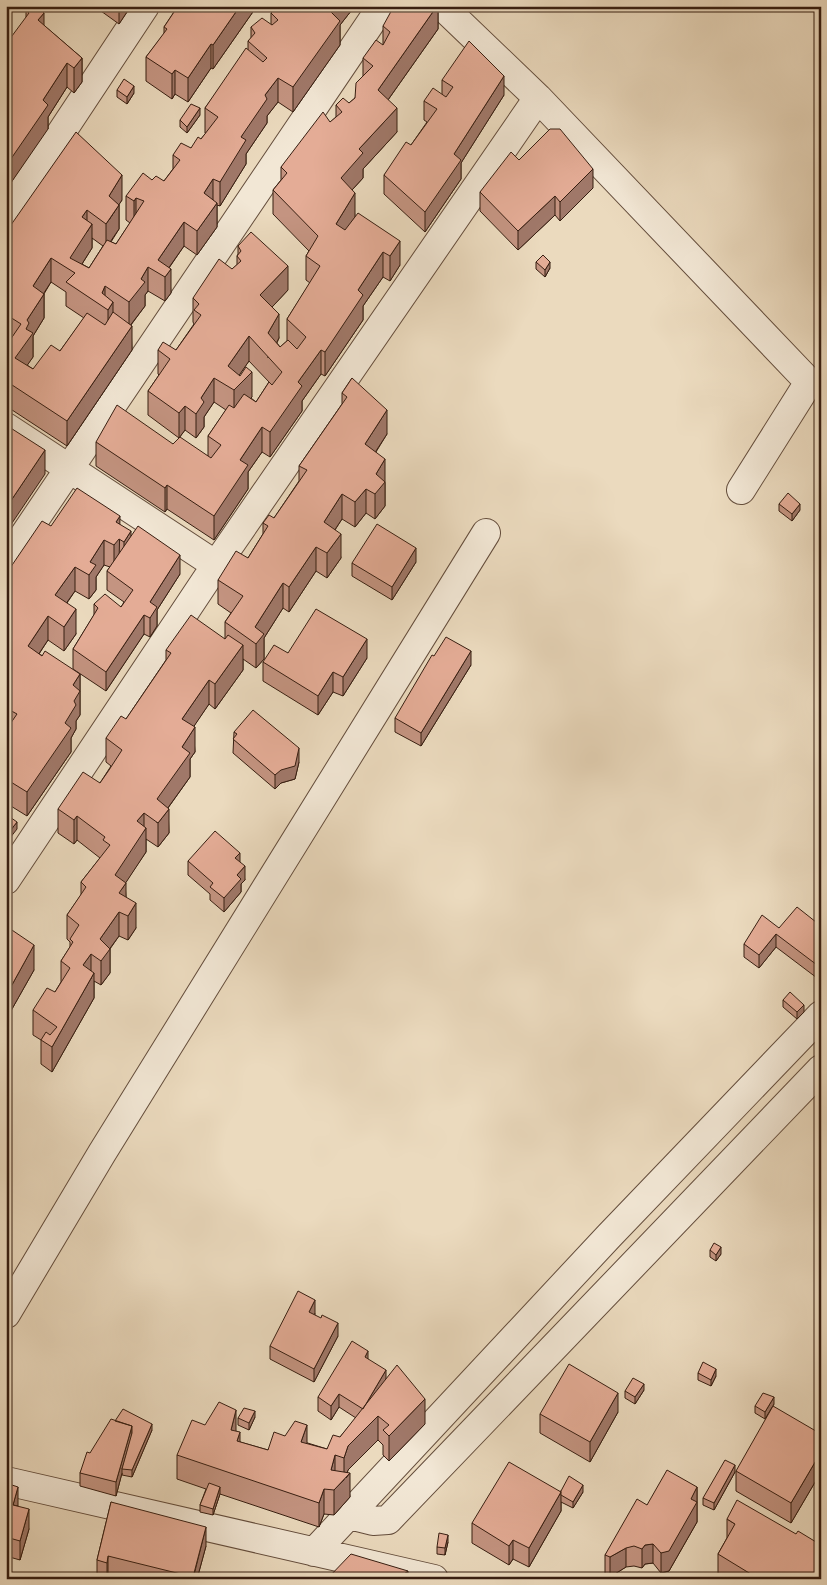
<svg xmlns="http://www.w3.org/2000/svg" width="827" height="1585" font-family="'IM FELL French Canon',serif">
<style>
.lines{fill:none;stroke-linecap:round;stroke-linejoin:round}
.minor-casing{stroke:#644d3c;stroke-width:30}
.minor{stroke:#f2e7d5;stroke-width:28}
.wall{fill:#c49481;stroke:#371e11;fill-rule:evenodd}
.shaded-wall{fill:#a07869;stroke:#371e11}
.building{fill:#e4ac96;stroke:#371e11}
</style>
<rect width="100%" height="100%" fill="#ebdabe"/>
<filter id="stains"><feTurbulence type="fractalNoise" baseFrequency=".004" numOctaves="4"/><feColorMatrix values="0 0 0 0 .2 0 0 0 0 .09 0 0 0 0 .02 0 0 0 .5 -.17"/></filter>
<radialGradient id="worn" r=".72"><stop offset=".6" stop-color="#630" stop-opacity="0"/><stop offset="1" stop-color="#630" stop-opacity=".3"/></radialGradient>
<g class="lines">
<g class="minor-casing">
<path id="minor" d="M442 6 538 98 809 382 741 490
M6 216 145 6
M6 427 216 565
M6 562 382 6
M6 880 216 565 538 98
M6 1314 102 1153 486 533
M6 1481 434 1579
M349 1515 373 1521 388 1520 821 1069
M314 1552 609 1236 821 1015"/>
</g>
<use href="#minor" class="minor"/>
</g>
<path class="wall" d="M94 6H131L119 24Z
M178 6H257L213 69 211 68 188 102 175 94 172 99 146 81V57L164 34V27Z
M272 6H355L340 25V45L293 112 278 102 267 116V123L246 154V164L220 206 217 205V227L197 255 184 246 169 268 171 293 165 301 148 291 145 295V306L131 325 132 350 67 446 6 406V232L122 200 119 204V229L111 242 116 244 130 223 126 220V196L152 180 164 181 173 169V155L191 148 201 139 206 133H205V108L248 50V41L251 39V27L271 25V13L272 12ZM92 238 103 246 89 268 82 264 92 248ZM51 282 66 292V306L84 318 60 351 33 369 27 365 33 357V336L44 318V294Z
M438 6V29L388 100 397 132 363 169V178L352 190 355 217 400 265 390 281 383 277 363 306V320L325 376 321 374 302 401V411L270 457 262 452 248 472V489L214 540 167 509 165 512 96 466V442L173 444 208 456V436L226 410 214 402 204 417V427L196 438 185 430 179 438 148 415V391L159 375 158 374V350H176L194 324 193 322V298L232 269 237 265V256L238 254V246L288 290 272 307 279 338 277 343 280 347 287 341V319L310 283 306 280V256L309 251 273 214V190L281 180V167L336 117V105L349 103 355 98 363 77V58L383 45V26ZM249 361 269 382 256 402 251 398 252 397 239 375Z
M26 10 82 58V82L74 93 67 87 48 117V129L26 17Z
M442 80 504 95 461 163V179L425 232 384 194V175L411 145 427 122 424 120V101L442 95Z
M117 90 134 93 127 104 117 97Z
M200 115 187 133 180 127V120Z
M519 160 593 188 560 221 555 215 518 250 480 211V192Z
M536 262 550 268 545 277 536 269Z
M352 378 387 434 376 452 385 483V506L375 519 366 513 355 527 342 519 335 530 341 558 327 578 316 571 289 612 283 608 264 638V659L256 668 243 659V670L215 709 209 704 193 727 195 752 190 759V777L168 808 169 833 158 847 146 839V852L125 883 126 897 136 928 128 940 119 936 110 949V973L101 985 94 981V998L52 1072 41 1064V1040L33 1035V1010L55 992 61 982V961L70 947V942L67 939V915L81 895V882L100 858 77 840 74 844 58 833V809L100 783 111 766 106 762V738L126 719 166 660V650L225 639V622L231 613 218 604V580L248 558 263 534V523L274 518 299 481V466L342 404V393Z
M779 504 800 510 792 521 779 511Z
M120 525 131 537 180 574 157 610V626L150 637 144 634 106 691 73 669V649L94 615V604L121 607 124 602 107 590V571L110 567 104 565 96 577V590L89 599 75 591 67 603 76 634 64 651 48 640 39 654 80 674V715L76 721V729L71 738V752L27 816 6 803V574L51 526Z
M416 562 392 600 352 576V563Z
M288 653 367 658 343 696 333 692 318 715 263 681V662Z
M471 665 421 746 395 732V718Z
M234 732 299 762 295 779 281 783 275 789 233 753Z
M188 861 240 862 245 880 241 884V892L224 912 210 900V894L188 875Z
M6 926 34 970 8 1016H6Z
M821 926V981L776 947 759 968 744 957V944L779 928Z
M783 1000 804 1012 797 1019 783 1007Z
M710 1250 721 1254 716 1261 710 1257Z
M315 1313V1315L338 1336 314 1382 270 1359V1346Z
M368 1359 386 1379 425 1424 389 1461 383 1455V1445L378 1440 348 1470 347 1473 350 1497 334 1515 324 1514 319 1527 220 1494 213 1515 200 1512V1505L206 1489 177 1479V1455L236 1431 240 1442 268 1450 285 1436 327 1449 340 1437 356 1418 339 1407 331 1420 318 1411V1397Z
M698 1373 716 1376 711 1386 698 1380Z
M644 1390 635 1404 625 1398V1391Z
M774 1404 765 1419 755 1413V1406Z
M618 1412 590 1462 540 1433V1414Z
M255 1417 249 1430 238 1425V1418Z
M152 1430 132 1477 122 1475V1473L116 1496 80 1486V1473L90 1453Z
M821 1434V1472L791 1523 736 1491V1471Z
M735 1472 714 1510 703 1505V1498Z
M6 1483 29 1529 20 1560 6 1556Z
M697 1487V1522L669 1571 661 1573 653 1563 645 1564 642 1568 634 1566 626 1567 610 1577 605 1574V1555L647 1505Z
M561 1491 583 1492 573 1508 561 1502V1511L529 1567 513 1559 509 1565 472 1543V1523Z
M111 1502 206 1546 197 1579H125L108 1575V1579H97V1560Z
M727 1519 821 1579H728L718 1573V1554L727 1538Z
M448 1542 445 1555 437 1554V1547Z"/>
<path class="shaded-wall" d="M6 6H14L6 18Z
M119 6H131L119 24Z
M240 6H257L213 69V45Z
M335 6H355L340 25V45L293 112V87L331 12Z
M437 6H438V29L378 114V90Z
M44 13V38L38 20Z
M211 44V68L188 102V78Z
M82 58V82L74 93V68Z
M67 63V87L48 117V129L6 190V166L43 100Z
M175 70V94L172 99V74Z
M504 76V95L461 163V179L425 232V212L454 154Z
M278 78V102L267 116V123L246 154V164L220 206V182L241 137 265 95Z
M134 86V93L127 104V97Z
M200 108V115L187 133V127Z
M397 108V132L363 169V178L341 202V178L359 149Z
M593 169V188L560 221V202Z
M122 175V200L109 220V196Z
M213 179V203L204 193Z
M355 193V217L336 248V224Z
M555 196V215L518 250V231Z
M136 198V222L134 225V201Z
M217 203V227L197 255V231Z
M119 205V229L106 248V224Z
M87 210V232L92 224V248L75 275 70 258 82 217Z
M184 222V246L163 276 158 260Z
M400 241V265L390 281V256Z
M383 252V277L363 306V320L325 376V352L358 290Z
M51 258V282L33 310V286Z
M550 262V268L545 277V270Z
M288 266V290L260 320V295Z
M148 267V291L145 295V306L129 327V302L141 279Z
M171 269V293L165 301V277Z
M105 286V307L102 293Z
M44 294V318L33 336V357L15 383V358L26 329 27 320Z
M113 302V326L108 334V310Z
M279 314V338L268 358V333Z
M10 317V341L6 346V322Z
M132 326V350L67 446V421Z
M249 336V361L231 387 228 366Z
M321 350V374L302 401V411L270 457V432L298 382Z
M252 372V397L234 415V390Z
M214 378V402L204 417V427L196 438V414L201 398Z
M185 406V430L179 438V413Z
M387 410V434L365 468V444Z
M262 427V452L248 472V489L214 540V516L240 460Z
M45 450V474L6 532V508Z
M385 459V506L375 519V494L376 474Z
M167 485V509L165 512V488Z
M366 489V513L355 527V502Z
M342 494V519L324 546V522Z
M800 504V510L792 521V514Z
M120 516 119 564 114 570V545L116 522Z
M131 531V556L124 567V542Z
M341 534V558L327 578V553Z
M104 540V565L96 577V590L89 599V575L90 562Z
M316 547V571L289 612V587Z
M416 548V562L392 600V587Z
M180 555V574L157 610V626L150 637V602Z
M75 567V591L55 619V595Z
M283 583V608L264 638V659L256 668V644L255 627Z
M76 609V634L64 651V627Z
M144 615V634L106 691V672Z
M48 616V640L28 670V646Z
M367 639V658L343 696V677Z
M243 645V670L215 709V684Z
M471 651V665L421 746V733Z
M333 672V692L318 715V696Z
M80 674V715L76 721V729L71 738V752L27 816V792L73 685Z
M209 680V704L182 744V719Z
M195 727V752L190 759V777L157 823V799L182 747Z
M299 748V762L295 779 281 783 275 789V775Z
M169 809V833L158 847V823Z
M10 813V831L17 822V829L6 843V819Z
M144 813V831L146 828V852L121 890 126 883V908L122 913 115 875 137 821Z
M77 816V840L74 844V820Z
M240 853V866L235 858Z
M245 866V880L241 884V892L224 912V898L237 875Z
M136 903V928L128 940V916Z
M119 912V936L108 951 110 949V973L101 985V961L100 939Z
M776 934V947L759 968V955Z
M34 945V970L8 1016V992Z
M91 954V979L83 965Z
M94 973V998L52 1072V1047Z
M804 1005V1012L797 1019V1012Z
M721 1247V1254L716 1261V1255Z
M315 1300V1313L309 1325V1312Z
M338 1323V1336L314 1382V1369Z
M368 1351V1364L365 1357Z
M716 1369V1376L711 1386V1380Z
M386 1370V1384L363 1409Z
M644 1384V1390L635 1404V1397Z
M618 1393V1412L590 1462V1442Z
M339 1394V1407L331 1420V1406Z
M774 1397V1404L765 1419V1412Z
M425 1399V1424L389 1461V1436Z
M236 1410V1434L231 1430Z
M255 1411V1417L249 1430V1423Z
M378 1416V1440L348 1470 346 1478 350 1473V1497L334 1515V1490L344 1480V1458L348 1446Z
M152 1424V1430L132 1477V1470Z
M307 1425V1449L301 1442Z
M132 1426V1440L122 1469V1473L116 1496V1482Z
M240 1432V1457L237 1441Z
M821 1452V1472L791 1523V1503Z
M335 1455V1480L331 1470Z
M735 1465V1472L714 1510V1503Z
M583 1485V1492L573 1508V1502Z
M18 1487V1506L13 1505Z
M220 1487V1494L213 1515V1509Z
M697 1487V1522L669 1571 661 1573V1553Z
M324 1489V1514L319 1527V1503Z
M561 1492V1511L529 1567V1548Z
M29 1509V1529L20 1560V1541Z
M206 1527V1546L197 1579H193Z
M448 1535V1542L445 1555V1548Z
M513 1540V1559L509 1565V1546Z
M653 1544V1563L645 1564 642 1568V1549L645 1545Z
M626 1548V1567L610 1577V1557Z
M108 1556V1579H107V1563Z
M408 1571V1579L404 1574Z"/>
<path class="building" d="M31 6H38L44 13 38 20 82 58 74 68 67 63 43 100 48 105 6 166V44L29 13 26 10Z
M178 6H240L213 45 211 44 188 78 175 70 172 74 146 57 167 29 164 27Z
M277 6H335L331 12 340 21 293 87 278 78 265 95 267 99 241 137 246 140 220 182 213 179 204 193 217 203 197 231 184 222 158 260 171 269 165 277 148 267 141 279 145 282 129 302 105 286 102 293 113 302 108 310 66 282 75 273 51 258 33 286 44 294 27 320 29 323 26 329 33 333 15 358 33 369 51 345 60 351 87 313 105 325 113 312 132 326 67 421 6 381V346L21 324 10 317 6 322V232L76 132 122 175 109 196 119 205 106 224 87 210 82 217 92 224 70 258 89 268 107 240 116 244 144 201 136 198 134 201 126 196 143 173 152 180 156 176 164 181 180 160 173 155 181 143 191 148 198 137 201 139 218 117 205 108 246 48 263 62 267 58 248 41 255 33 251 27 262 18 272 25 278 20 271 13Z
M394 6H437L378 90 397 108 359 149 363 153 341 178 355 193 336 224 345 230 358 213 400 241 390 256 383 252 358 290 363 295 325 352 321 350 298 382 302 386 270 432 262 427 240 460 248 465 214 516 167 485 165 488 96 442 117 405 173 444 180 437 211 458 221 445 208 436 229 405 234 408 244 394 256 402 269 382 272 385 282 372 249 336 228 366 240 376 246 367 252 372 234 390 214 378 201 398 204 402 196 414 185 406 179 413 148 391 170 359 158 350 163 342 176 350 201 315 194 310 199 304 193 298 219 259 232 269 241 261 237 256 241 251 238 246 251 232 288 266 260 295 279 314 268 333 280 347 288 340 297 349 306 337 287 319 320 266 306 256 318 236 273 190 287 173 281 167 323 112 330 122 342 112 336 105 343 98 349 103 355 98 356 83 373 66 363 58 376 40 383 45 390 32 383 26Z
M469 41 504 76 454 154 461 160 425 212 384 175 406 142 411 145 437 109 424 101 433 88 446 97 453 87 442 80Z
M124 79 134 86 127 97 117 90Z
M191 104 200 108 187 127 180 120Z
M550 129H560L593 169 560 202 555 196 518 231 480 192 511 152 519 160Z
M543 255 550 262 545 270 536 262Z
M352 378 387 410 365 444 385 459 376 474 385 482 375 494 366 489 355 502 342 494 324 522 341 534 327 553 316 547 289 587 283 583 255 627 264 634 256 644 225 622 243 596 218 580 236 551 248 558 268 526 263 523 269 515 274 518 307 470 299 466 347 397 342 393Z
M6 425 45 450 6 508Z
M77 488 120 516 116 522 131 531 124 542 119 539 114 545 104 540 90 562 96 565 89 575 75 567 55 595 76 609 64 627 48 616 28 646 42 656 45 651 80 674 73 685 80 691 74 701 76 705 65 723 71 728 27 792 6 779V730L17 714 6 708V589L8 586 6 585V574L42 521 51 526Z
M788 493 800 504 792 514 779 504Z
M377 524 416 548 392 587 352 563Z
M138 526 180 555 150 602 157 607 150 618 144 615 106 672 73 649 98 608 94 604 105 594 121 607 133 590 107 571Z
M316 609 367 639 343 677 333 672 318 696 263 662 274 645 288 653Z
M191 615 225 639 228 635 243 645 215 684 209 680 182 719 195 727 182 747 190 753 157 799 169 809 158 823 144 813 137 821 146 828 115 875 126 883 119 893 136 903 128 916 119 912 100 939 110 949 101 961 91 954 83 965 94 973 52 1047 41 1040 46 1032 50 1035 57 1027 33 1010 47 988 55 992 70 968 61 961 73 942 70 939 79 925 67 915 86 887 81 882 110 845 103 840 105 837 77 816 74 820 58 809 83 772 100 783 109 770 122 750 106 738 121 716 126 719 171 653 166 650Z
M446 637 471 651 421 733 395 718 432 655 434 656Z
M253 710 299 748 295 766 281 770 275 775 233 739 237 734 234 732Z
M6 811 10 813 6 819Z
M10 817 17 822 10 831Z
M215 831 240 853 235 858 245 866 237 875 241 879 224 898 210 887 213 883 188 861Z
M797 907 821 926V968L776 934 759 955 744 944 762 915 779 928Z
M6 926 34 945 8 992 6 991Z
M790 992 804 1005 797 1012 783 1000Z
M714 1243 721 1247 716 1255 710 1250Z
M298 1291 315 1300 309 1312 321 1318 322 1315 338 1323 314 1369 270 1346Z
M352 1341 368 1351 365 1357 386 1370 363 1409 339 1394 331 1406 318 1397Z
M703 1362 716 1369 711 1380 698 1373Z
M569 1364 618 1393 590 1442 540 1414Z
M397 1365 425 1399 389 1436 383 1430 389 1425 378 1416 348 1446 344 1458 335 1455 331 1470 350 1473 334 1490 324 1489 319 1503 177 1455 192 1420 205 1425 219 1402 236 1410 231 1430 240 1432 237 1441 268 1450 274 1432 285 1436 295 1421 307 1425 301 1442 327 1449 333 1435 340 1437Z
M633 1378 644 1384 635 1397 625 1391Z
M763 1393 774 1397 765 1412 755 1406Z
M773 1406 821 1434V1452L791 1503 736 1471Z
M244 1408 255 1411 249 1423 238 1418Z
M123 1409 152 1424 132 1470 122 1469 132 1433V1426L115 1421Z
M111 1419 132 1426 116 1482 80 1473 87 1452 90 1453Z
M725 1460 735 1465 714 1503 703 1498Z
M509 1462 561 1492 529 1548 513 1540 509 1546 472 1523Z
M667 1470 697 1487 691 1499 697 1502 669 1551 661 1553 653 1544 645 1545 642 1549 634 1546 626 1548 610 1557 605 1555 637 1499 647 1505Z
M569 1476 583 1485 573 1502 561 1495V1491Z
M6 1483 18 1487 13 1505 29 1509 20 1541 6 1537Z
M209 1483 220 1487 213 1509 200 1505Z
M737 1500 796 1534 798 1531 821 1545V1579H759L718 1554 735 1524 727 1519Z
M111 1502 206 1527 193 1577 108 1556 107 1563 97 1560Z
M439 1533 448 1535 445 1548 437 1547Z
M351 1554 408 1571 404 1574 408 1579H327Z"/>
<rect width="827" height="1585" fill="none" stroke="#ebdabe" stroke-width="25"/>
<rect x="8" y="8" width="812" height="1570" fill="none" stroke="#371e11" stroke-width="2.5"/>
<rect x="12" y="12" width="802" height="1560" fill="none" stroke="#371e11"/>
<rect width="100%" height="100%" filter="url(#stains)"/>
<rect width="100%" height="100%" fill="url(#worn)"/>
</svg>
